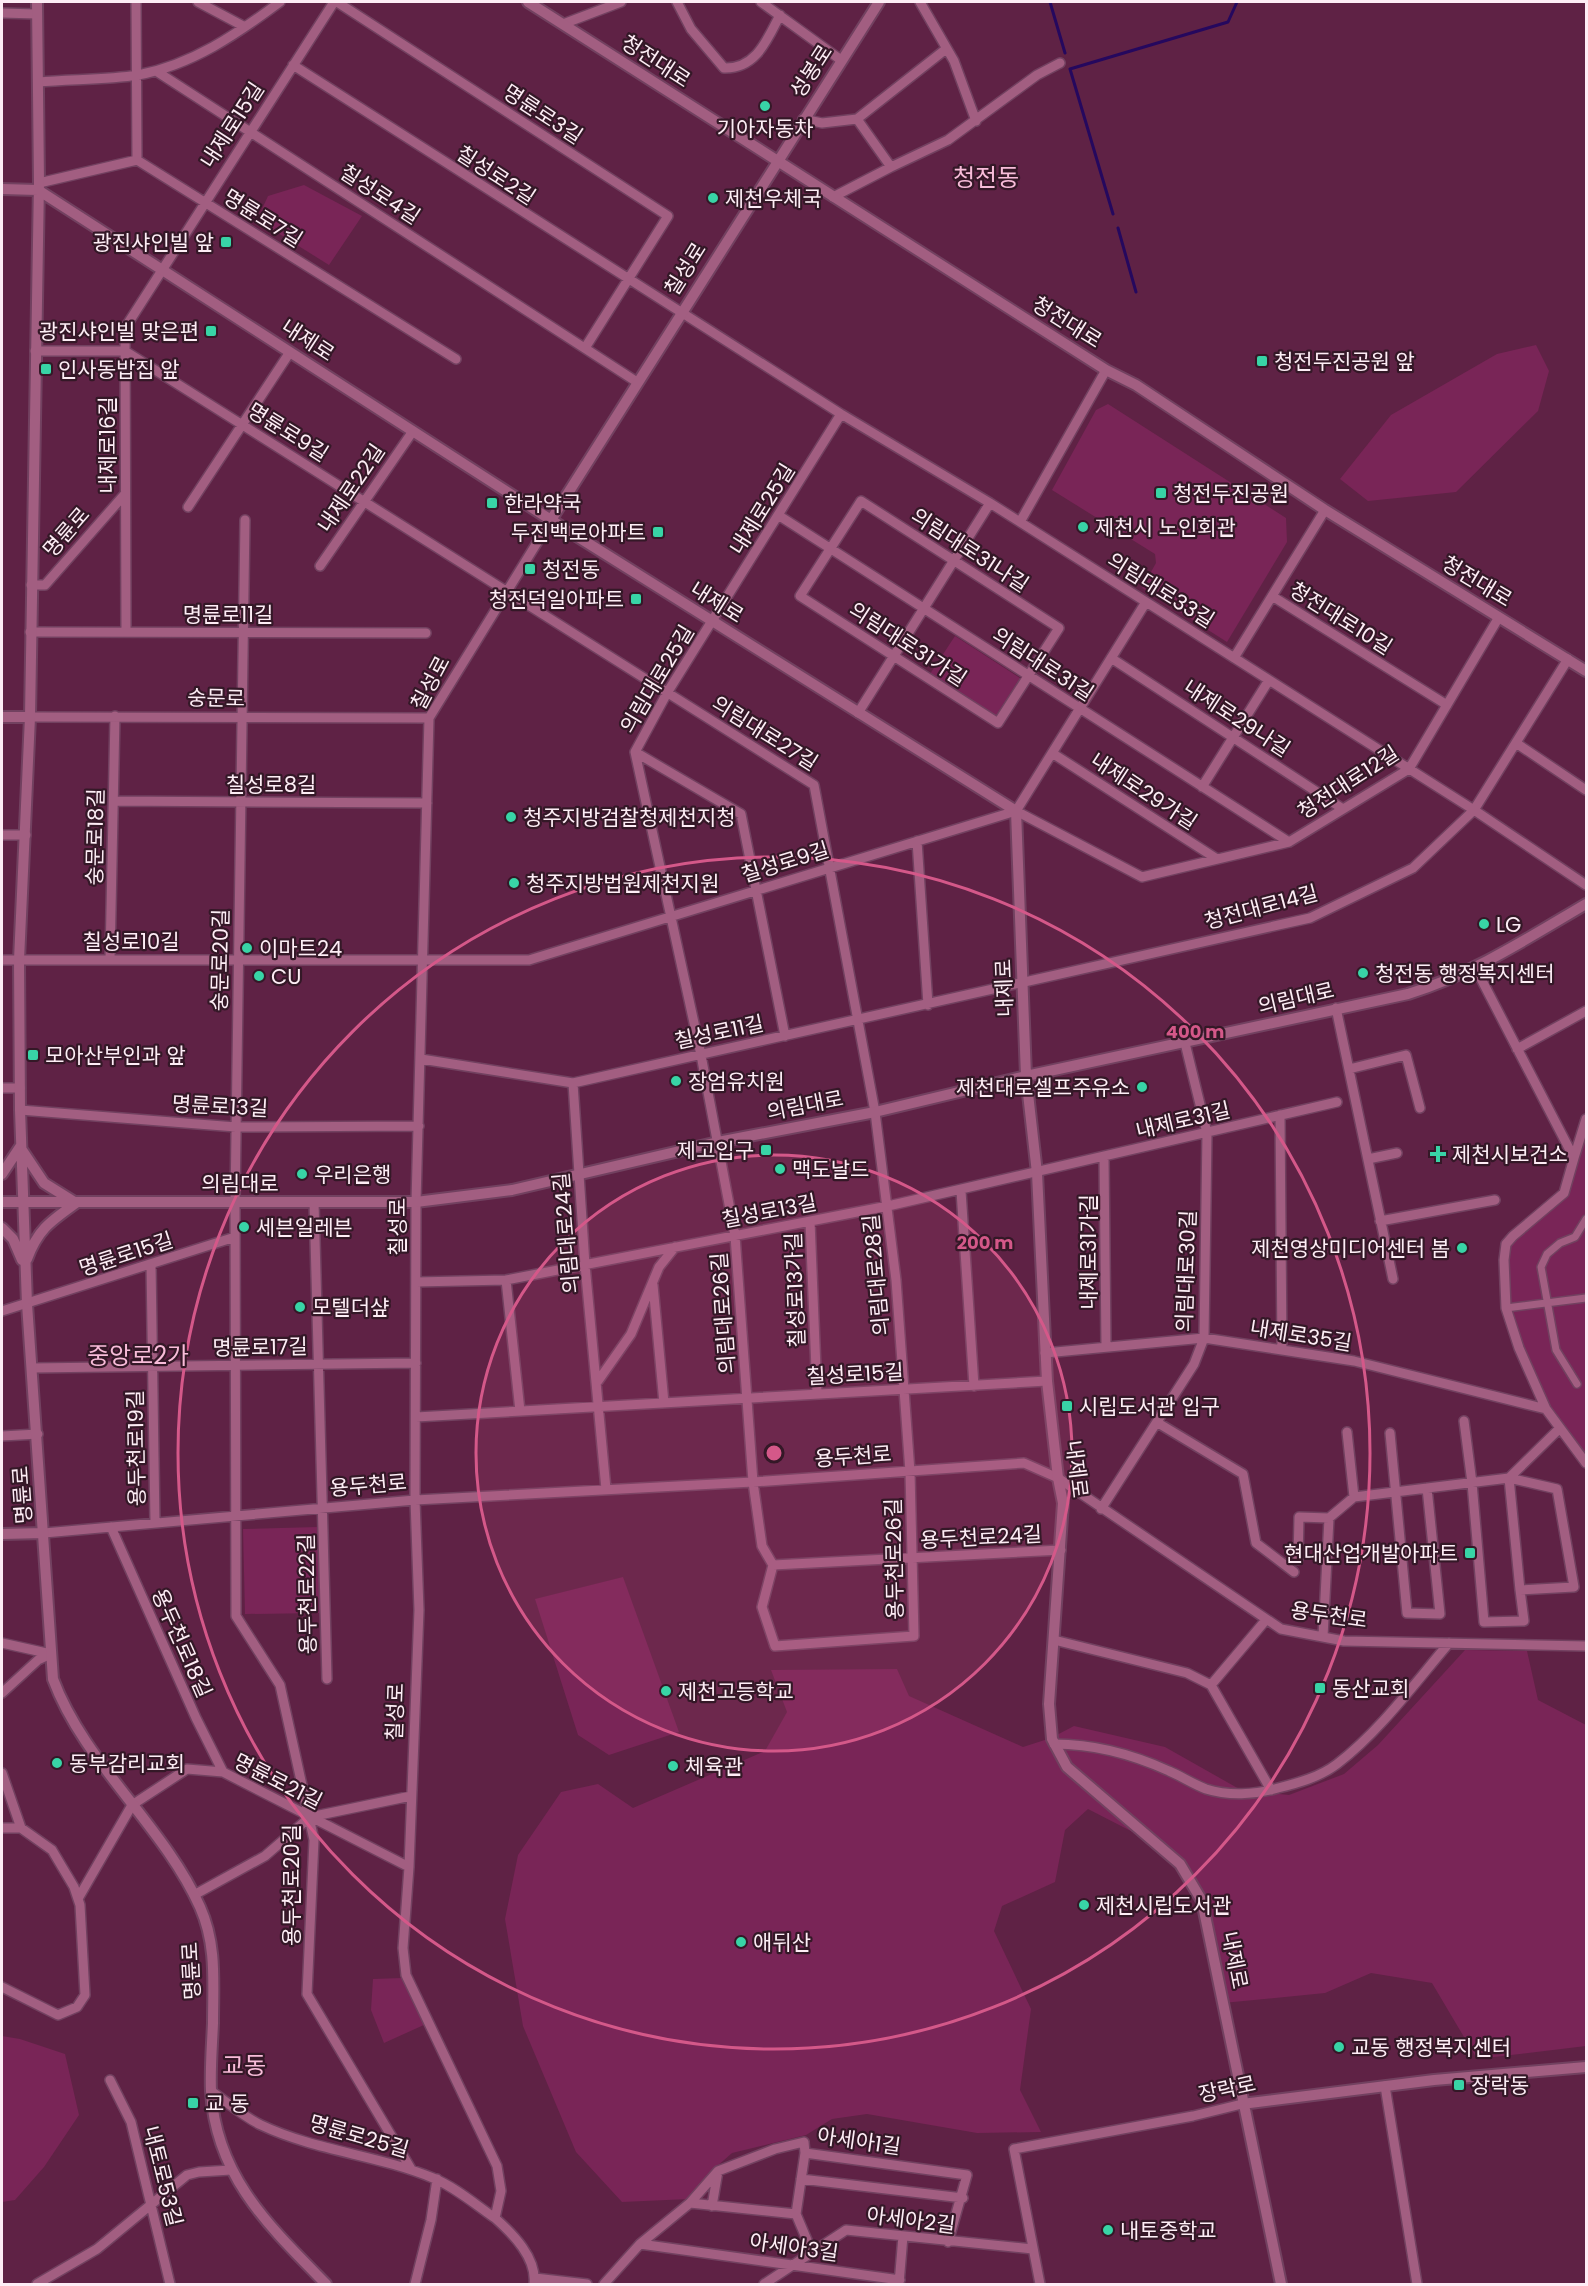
<svg xmlns="http://www.w3.org/2000/svg" width="1588" height="2286" font-family="Poppins,'Noto Sans KR',sans-serif">
<style>
.green{fill:#792557}
.lines{fill:none;stroke-linecap:round;stroke-linejoin:round}
.stream{stroke:#25085e;stroke-width:3}
.pedestrian-casing{stroke:#724160;stroke-width:10}
.minor-casing{stroke:#724160;stroke-width:12}
.tertiary-casing{stroke:#724160;stroke-width:14}
.pedestrian{stroke:#a25e81;stroke-width:7}
.minor{stroke:#a25e81;stroke-width:9}
.tertiary{stroke:#a25e81;stroke-width:10}
.ring{fill:none;stroke:#d45889;stroke-width:3}
.poi-dot{fill:#38d4a6;stroke:#341827;stroke-width:2}
.labels{text-anchor:middle;dominant-baseline:central;stroke-width:4.5;stroke-linejoin:round;paint-order:stroke}
.street-label{font-size:21px;fill:#fdedf5;stroke:#341827}
.poi-label{font-size:21px;fill:#fdedf5;stroke:#341827;text-anchor:start}
.quarter-label{font-size:24px;fill:#f8bcd9;stroke:#341827}
.centre{fill:#d45889;stroke:#341827;stroke-width:3}
.ring-label{font-size:18px;text-anchor:middle;font-weight:bold;fill:#d45889;stroke:#341827;stroke-width:4.5;stroke-linejoin:round;paint-order:stroke}
</style>
<rect width="100%" height="100%" fill="#5f2245"/>
<path class="green" d="M304 185 362 216 329 265 257 220 268 196Z
M1536 345 1549 371 1538 411 1456 492 1368 501 1340 479 1391 415 1497 354Z
M1108 404 1286 518 1287 542 1227 642 1142 588 1156 563 1155 554 1052 490 1096 410Z
M955 636 1020 678 993 720 928 677Z
M1586 1131V1463C1573 1445 1556 1427 1545 1408 1517 1357 1505 1302 1511 1245L1569 1193Z
M318 1527 320 1613 245 1614 243 1529Z
M623 1577 679 1732 609 1755 578 1735 535 1599Z
M1465 1650 1527 1651 1538 1700 1586 1725V2046L1477 2059 1432 1983 1371 1973 1325 1993 1223 2003 1202 1901 1164 1848 1088 1809 1065 1830 1055 1882 1002 1906 994 1931 1031 2009 1020 2090 1041 2132 977 2133 867 2114 832 2119 806 2135 732 2153 715 2168 689 2199 622 2202 576 2152 523 2026 505 1919 518 1855 561 1792 598 1784 633 1808 765 1751 787 1712 771 1670 897 1669 909 1696 1023 1747 1051 1738 1074 1726 1165 1747 1241 1790 1289 1795 1344 1774 1378 1745Z
M402 1978 426 2024 384 2043 371 2010 373 1979Z
M2 2036 20 2039 65 2054 79 2115 44 2167 15 2200 2 2202Z"/>
<g class="lines">
<path class="stream" d="M1050 2 1065 53
M1070 69 1228 22 1237 2
M1070 69 1113 214
M1118 228 1136 292"/>
<g class="pedestrian-casing">
<path id="pedestrian" d="M1506 1308 1586 1298
M1577 1384 1556 1350 1541 1267 1547 1254 1560 1243 1575 1237 1586 1219"/>
</g>
<g class="minor-casing">
<path id="minor" d="M136 2 137 160
M198 2 245 27
M337 2 668 216 585 348
M677 2 691 29 724 68C756 69 767 40 780 15
M761 2 841 60
M920 2 954 61 976 121
M2 13 37 14
M563 24 621 2
M293 65 841 414 990 503 1474 810 1586 885
M156 71 637 382
M38 82C71 79 106 80 138 75 192 65 237 34 280 2
M803 119 822 123 857 119 946 49
M857 119 891 167 948 140 1037 75 1060 63
M39 183 137 160 456 359
M833 197 891 167
M35 351H125L814 785 875 1112 896 1280 910 1472 914 1636 775 1646 762 1607 773 1565
M841 414 667 693 635 752 701 1055 735 1236 753 1482 762 1546 773 1565 1061 1550
M861 501 1059 628 998 723 800 596Z
M188 507 290 352
M778 515 1289 842
M245 520 235 1202 236 1616 280 1685 314 1840 307 1994 411 2169
M1020 522 1106 370
M320 566 413 431
M31 585H45L125 494
M1272 596 1447 705
M30 632 426 633
M126 632 125 328 334 2
M1111 658 1343 809
M1234 658 1325 510
M858 713 990 503
M30 717 429 718
M1516 743 1586 790
M635 752 741 814 785 1036
M1052 753 1217 859
M1202 787 1269 680
M114 801 427 803
M1016 811 1142 877 1289 842 1409 769 1499 617
M1016 811 1146 602
M2 835H26
M917 841 928 1005
M110 959 115 716
M2 960H529L1016 811
M1476 969 1574 1158 1564 1193 1513 1236 1506 1244 1504 1260 1506 1308 1519 1348 1546 1409 1586 1463
M1336 1008 1393 1279
M1517 1049 1586 1011
M421 1059 573 1083 1310 918 1413 868 1474 810 1568 659
M1349 1069 1406 1055 1420 1108
M573 1083 585 1265 606 1489
M2 1088H20
M20 1110 236 1127 419 1126
M1280 1115 1282 1350
M1104 1157 1106 1347
M1574 1158 1586 1119
M1368 1159 1397 1153
M961 1191 974 1386
M314 1202 327 1679
M810 1221 817 1394
M1380 1221 1495 1200
M151 1264 155 1523
M506 1280 520 1411
M416 1282 506 1280 888 1206 1337 1102
M653 1285 664 1403
M2 1311 235 1237
M1045 1353 1204 1338 1354 1361 1546 1409
M32 1368 416 1363
M598 1381 631 1334 659 1267 675 1247
M416 1417 1047 1381
M1464 1421 1472 1483 1484 1622 1524 1621 1520 1590
M1158 1423 1243 1474 1256 1543 1294 1572
M1347 1432 1354 1497
M1390 1433 1407 1613 1440 1614 1427 1488
M2 1436 38 1434
M1101 1509 1194 1364 1204 1338 1207 1133 1185 1043
M111 1527 196 1718 223 1772
M44 1533 415 1500 753 1482 1024 1463 1058 1478 1281 1629 1344 1641 1586 1646
M1298 1560 1299 1517 1329 1518
M1323 1637 1329 1518 1354 1497 1509 1478 1520 1590 1574 1587 1557 1489 1509 1478 1560 1428
M1054 1640 1187 1673 1211 1685 1271 1790
M2 1643 51 1654
M1211 1685 1265 1621
M2 1693 38 1660 51 1654
M1054 1744C1094 1744 1132 1754 1169 1771 1181 1776 1193 1784 1206 1789 1228 1796 1255 1795 1278 1788 1298 1783 1320 1777 1337 1764 1380 1731 1414 1684 1449 1643
M2 1773 21 1828 52 1850 74 1887 80 1905 85 1995 77 2007 58 2015 2 1987
M2 1828H21
M194 1895 265 1856 310 1817 411 1796
M79 1897 132 1805 187 1769 223 1772 409 1867
M110 2080 131 2122 170 2284
M1385 2086 1417 2284
M211 2091C227 2102 244 2117 261 2125 316 2151 378 2155 433 2178 455 2187 476 2205 495 2218
M805 2153 967 2175 948 2242
M801 2179 963 2198
M690 2203 718 2171
M712 2206 718 2171 775 2149 804 2142 805 2153 796 2214 812 2252
M640 2244 900 2280
M535 2278 587 2284
M37 2284 97 2249 187 2175 199 2172 231 2170
M415 2284 431 2220 437 2179
M534 2284C537 2258 513 2234 495 2218L501 2191 497 2166 406 1975 403 1948 409 1867 419 1610 415 1500 416 1202 429 718 551 520
M604 2284 640 2244 690 2203 796 2214
M764 2284 846 2230 1033 2249
M899 2284 903 2236
M1040 2284 1014 2149 1193 2116 1242 2104"/>
</g>
<g class="tertiary-casing">
<path id="tertiary" d="M37 2 39 183 30 717 19 960 20 1110 27 1304 53 1679C84 1763 164 1826 200 1907 217 1945 213 1983 213 2023 212 2046 210 2069 211 2091 216 2177 270 2227 326 2284
M528 2 1106 370 1136 385 1325 510 1586 671
M2 189 38 190 551 520 1016 811 1026 1076 1037 1173 1047 1381 1058 1478 1063 1503 1049 1704 1052 1739 1067 1767 1180 1864 1202 1901 1281 2284
M551 520 879 2
M2 717H30
M2 1174 20 1147 44 1183 76 1203C51 1221 38 1229 27 1259
M2 1202H416L512 1190 718 1142 875 1112 1026 1076 1408 994C1473 974 1528 938 1586 904
M2 1228 13 1239 22 1260
M2 1534 44 1533
M1242 2104 1434 2080 1586 2067"/>
</g>
<use href="#pedestrian" class="pedestrian"/>
<use href="#minor" class="minor"/>
<use href="#tertiary" class="tertiary"/>
</g>
<circle cx="774" cy="1453" r="298" fill="#d45889" fill-opacity=".12"/>
<g class="ring">
<circle cx="774" cy="1453" r="298"/>
<circle cx="774" cy="1453" r="596"/>
</g>
<g class="poi-dot">
<circle cx="765" cy="106" r="6"/>
<circle cx="713" cy="198" r="6"/>
<rect x="220" y="236" width="12" height="12" rx="3"/>
<rect x="205" y="325" width="12" height="12" rx="3"/>
<rect x="1256" y="355" width="12" height="12" rx="3"/>
<rect x="40" y="363" width="12" height="12" rx="3"/>
<rect x="1155" y="487" width="12" height="12" rx="3"/>
<rect x="486" y="497" width="12" height="12" rx="3"/>
<circle cx="1083" cy="527" r="6"/>
<rect x="652" y="526" width="12" height="12" rx="3"/>
<rect x="524" y="563" width="12" height="12" rx="3"/>
<rect x="630" y="593" width="12" height="12" rx="3"/>
<circle cx="511" cy="817" r="6"/>
<circle cx="514" cy="883" r="6"/>
<circle cx="1484" cy="924" r="6"/>
<circle cx="247" cy="948" r="6"/>
<circle cx="1363" cy="973" r="6"/>
<circle cx="259" cy="976" r="6"/>
<rect x="27" y="1049" width="12" height="12" rx="3"/>
<circle cx="676" cy="1081" r="6"/>
<circle cx="1142" cy="1087" r="6"/>
<rect x="760" y="1144" width="12" height="12" rx="3"/>
<path d="M1435 1145h6v6h6v6h-6v6h-6v-6h-6v-6h6z"/>
<circle cx="780" cy="1169" r="6"/>
<circle cx="302" cy="1174" r="6"/>
<circle cx="244" cy="1227" r="6"/>
<circle cx="1462" cy="1248" r="6"/>
<circle cx="300" cy="1307" r="6"/>
<rect x="1061" y="1400" width="12" height="12" rx="3"/>
<rect x="1464" y="1547" width="12" height="12" rx="3"/>
<rect x="1314" y="1682" width="12" height="12" rx="3"/>
<circle cx="666" cy="1691" r="6"/>
<circle cx="57" cy="1763" r="6"/>
<circle cx="673" cy="1766" r="6"/>
<circle cx="1084" cy="1905" r="6"/>
<circle cx="741" cy="1942" r="6"/>
<circle cx="1339" cy="2047" r="6"/>
<rect x="1453" y="2079" width="12" height="12" rx="3"/>
<rect x="187" y="2097" width="12" height="12" rx="3"/>
<circle cx="1108" cy="2230" r="6"/>
</g>
<g class="labels">
<g class="street-label">
<text transform="translate(656 61) rotate(33)">청전대로</text>
<text transform="translate(811 71) rotate(-57)">성봉로</text>
<text transform="translate(543 114) rotate(33)">명륜로3길</text>
<text transform="translate(232 125) rotate(-57)">내제로15길</text>
<text transform="translate(496 175) rotate(33)">칠성로2길</text>
<text transform="translate(380 194) rotate(33)">칠성로4길</text>
<text transform="translate(263 218) rotate(32)">명륜로7길</text>
<text transform="translate(685 269) rotate(-58)">칠성로</text>
<text transform="translate(1067 322) rotate(32)">청전대로</text>
<text transform="translate(308 340) rotate(33)">내제로</text>
<text transform="translate(288 432) rotate(32)">명륜로9길</text>
<text transform="translate(107 445) rotate(-90)">내제로16길</text>
<text transform="translate(351 488) rotate(-56)">내제로22길</text>
<text transform="translate(762 509) rotate(-58)">내제로25길</text>
<text transform="translate(66 532) rotate(-49)">명륜로</text>
<text transform="translate(970 550) rotate(33)">의림대로31나길</text>
<text transform="translate(1477 581) rotate(31)">청전대로</text>
<text transform="translate(1161 590) rotate(32)">의림대로33길</text>
<text transform="translate(717 602) rotate(32)">내제로</text>
<text x="228" y="614">명륜로11길</text>
<text transform="translate(1341 618) rotate(32)">청전대로10길</text>
<text transform="translate(908 644) rotate(33)">의림대로31가길</text>
<text transform="translate(1043 664) rotate(33)">의림대로31길</text>
<text transform="translate(657 679) rotate(-59)">의림대로25길</text>
<text transform="translate(430 683) rotate(-62)">칠성로</text>
<text transform="translate(216 698) rotate(1)">숭문로</text>
<text transform="translate(1237 718) rotate(33)">내제로29나길</text>
<text transform="translate(765 733) rotate(32)">의림대로27길</text>
<text transform="translate(1348 782) rotate(-33)">청전대로12길</text>
<text x="271" y="784">칠성로8길</text>
<text transform="translate(1144 791) rotate(33)">내제로29가길</text>
<text transform="translate(95 837) rotate(-89)">숭문로18길</text>
<text transform="translate(785 862) rotate(-17)">칠성로9길</text>
<text transform="translate(1261 907) rotate(-15)">청전대로14길</text>
<text x="131" y="941">칠성로10길</text>
<text transform="translate(220 960) rotate(-89)">숭문로20길</text>
<text transform="translate(1004 988) rotate(-92)">내제로</text>
<text transform="translate(1296 998) rotate(-13)">의림대로</text>
<text transform="translate(719 1032) rotate(-12)">칠성로11길</text>
<text transform="translate(805 1105) rotate(-11)">의림대로</text>
<text transform="translate(220 1106) rotate(3)">명륜로13길</text>
<text transform="translate(1183 1120) rotate(-13)">내제로31길</text>
<text x="240" y="1183">의림대로</text>
<text transform="translate(769 1211) rotate(-11)">칠성로13길</text>
<text transform="translate(397 1227) rotate(-90)">칠성로</text>
<text transform="translate(566 1233) rotate(-95)">의림대로24길</text>
<text transform="translate(1088 1252) rotate(-90)">내제로31가길</text>
<text transform="translate(126 1254) rotate(-18)">명륜로15길</text>
<text transform="translate(1186 1271) rotate(-88)">의림대로30길</text>
<text transform="translate(876 1275) rotate(-95)">의림대로28길</text>
<text transform="translate(795 1290) rotate(-92)">칠성로13가길</text>
<text transform="translate(723 1313) rotate(-94)">의림대로26길</text>
<text transform="translate(1301 1335) rotate(9)">내제로35길</text>
<text transform="translate(260 1347) rotate(-1)">명륜로17길</text>
<text transform="translate(855 1374) rotate(-3)">칠성로15길</text>
<text transform="translate(136 1448) rotate(-91)">용두천로19길</text>
<text transform="translate(853 1456) rotate(-4)">용두천로</text>
<text transform="translate(1077 1469) rotate(83)">내제로</text>
<text transform="translate(368 1485) rotate(-5)">용두천로</text>
<text transform="translate(22 1495) rotate(-94)">명륜로</text>
<text transform="translate(981 1537) rotate(-3)">용두천로24길</text>
<text transform="translate(894 1559) rotate(-91)">용두천로26길</text>
<text transform="translate(307 1594) rotate(-91)">용두천로22길</text>
<text transform="translate(1329 1615) rotate(8)">용두천로</text>
<text transform="translate(182 1643) rotate(66)">용두천로18길</text>
<text transform="translate(395 1712) rotate(-88)">칠성로</text>
<text transform="translate(278 1781) rotate(27)">명륜로21길</text>
<text transform="translate(291 1885) rotate(-90)">용두천로20길</text>
<text transform="translate(1235 1960) rotate(79)">내제로</text>
<text transform="translate(191 1971) rotate(-93)">명륜로</text>
<text transform="translate(1227 2089) rotate(-12)">장락로</text>
<text transform="translate(359 2136) rotate(16)">명륜로25길</text>
<text transform="translate(859 2141) rotate(8)">아세아1길</text>
<text transform="translate(163 2176) rotate(76)">내토로53길</text>
<text transform="translate(911 2220) rotate(7)">아세아2길</text>
<text transform="translate(794 2247) rotate(8)">아세아3길</text>
</g>
<g class="poi-label">
<text x="765" y="128" text-anchor="middle">기아자동차</text>
<text x="725" y="198">제천우체국</text>
<text x="214" y="242" text-anchor="end">광진샤인빌 앞</text>
<text x="199" y="331" text-anchor="end">광진샤인빌 맞은편</text>
<text x="1274" y="361">청전두진공원 앞</text>
<text x="58" y="369">인사동밥집 앞</text>
<text x="1173" y="493">청전두진공원</text>
<text x="504" y="503">한라약국</text>
<text x="1095" y="527">제천시 노인회관</text>
<text x="646" y="532" text-anchor="end">두진백로아파트</text>
<text x="542" y="569">청전동</text>
<text x="624" y="599" text-anchor="end">청전덕일아파트</text>
<text x="523" y="817">청주지방검찰청제천지청</text>
<text x="526" y="883">청주지방법원제천지원</text>
<text x="1496" y="924">LG</text>
<text x="259" y="948">이마트24</text>
<text x="1375" y="973">청전동 행정복지센터</text>
<text x="271" y="976">CU</text>
<text x="45" y="1055">모아산부인과 앞</text>
<text x="688" y="1081">장엄유치원</text>
<text x="1130" y="1087" text-anchor="end">제천대로셀프주유소</text>
<text x="754" y="1150" text-anchor="end">제고입구</text>
<text x="1452" y="1154">제천시보건소</text>
<text x="792" y="1169">맥도날드</text>
<text x="314" y="1174">우리은행</text>
<text x="256" y="1227">세븐일레븐</text>
<text x="1450" y="1248" text-anchor="end">제천영상미디어센터 봄</text>
<text x="312" y="1307">모텔더샾</text>
<text x="1079" y="1406">시립도서관 입구</text>
<text x="1458" y="1553" text-anchor="end">현대산업개발아파트</text>
<text x="1332" y="1688">동산교회</text>
<text x="678" y="1691">제천고등학교</text>
<text x="69" y="1763">동부감리교회</text>
<text x="685" y="1766">체육관</text>
<text x="1096" y="1905">제천시립도서관</text>
<text x="753" y="1942">애뒤산</text>
<text x="1351" y="2047">교동 행정복지센터</text>
<text x="1471" y="2085">장락동</text>
<text x="205" y="2103">교 동</text>
<text x="1120" y="2230">내토중학교</text>
</g>
<g class="quarter-label">
<text x="986" y="177">청전동</text>
<text x="138" y="1355">중앙로2가</text>
<text x="244" y="2065">교동</text>
</g>
</g>
<circle cx="774" cy="1453" r="9" class="centre"/>
<g class="ring-label">
<text x="1195" y="1038">400 m</text>
<text x="985" y="1249">200 m</text>
</g>
<rect width="1588" height="2286" fill="none" stroke="#fdedf5" stroke-width="6"/>
</svg>
